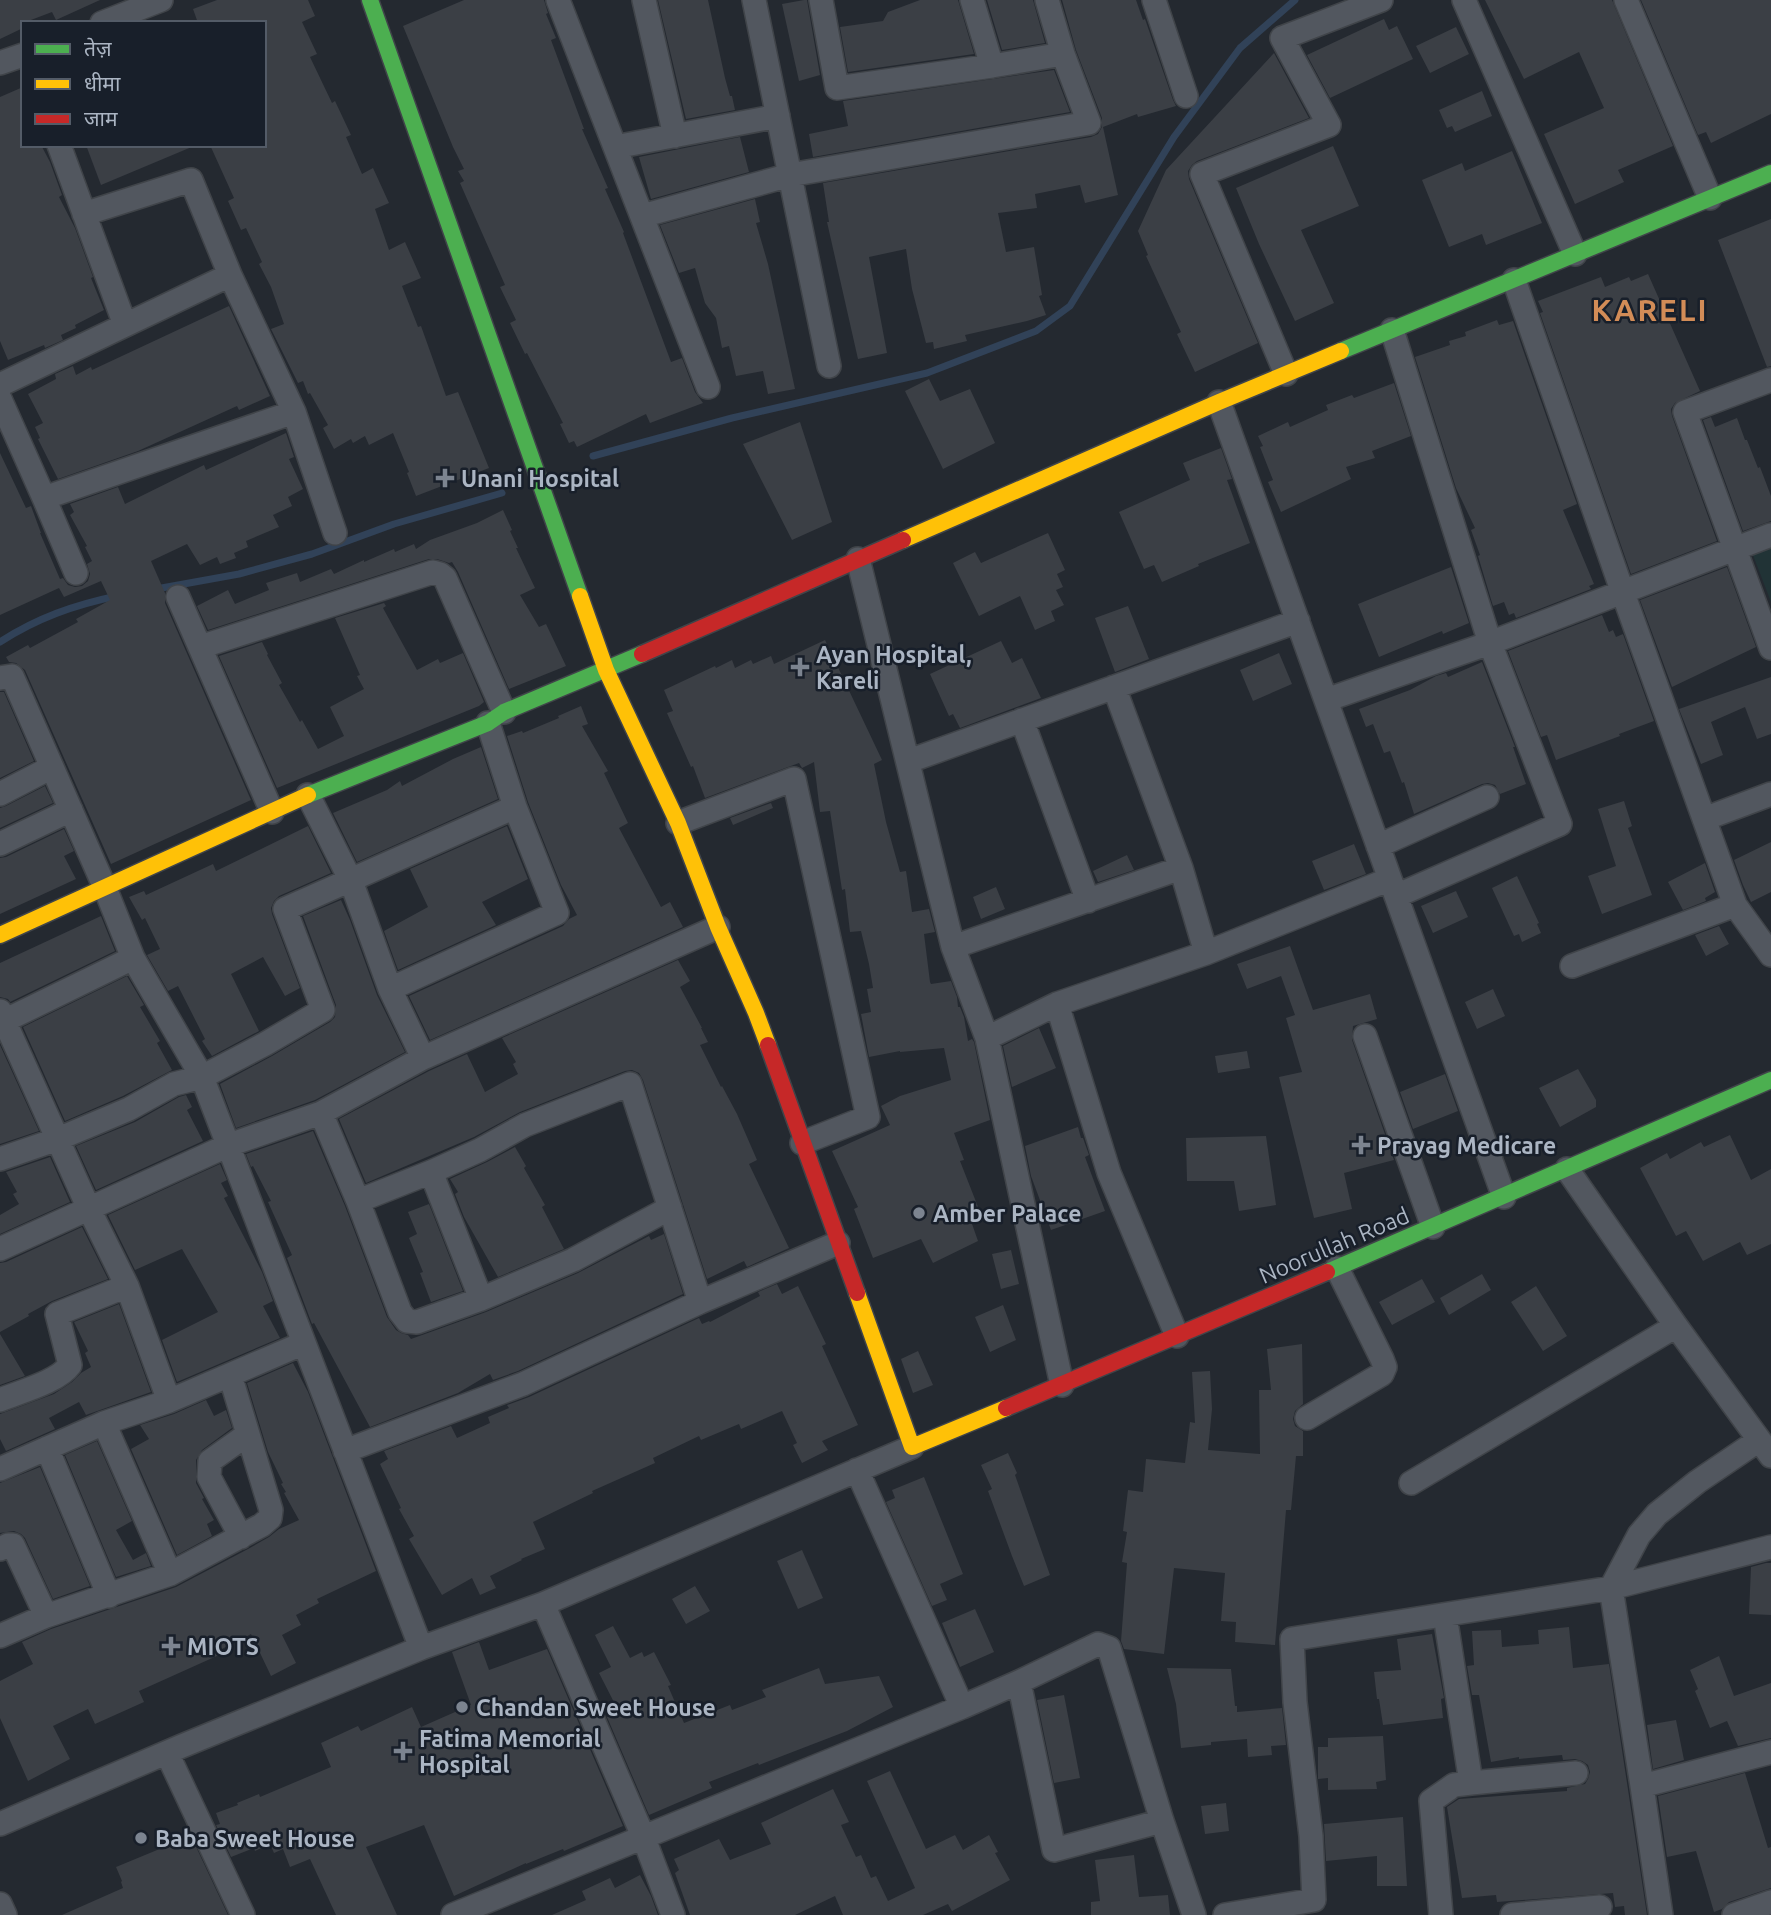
<svg xmlns="http://www.w3.org/2000/svg" width="1771" height="1915" font-family="Ubuntu,'Noto Sans Devanagari',sans-serif">
<style>
.green{fill:#213336}
.lines{fill:none;stroke-linecap:round;stroke-linejoin:round}
.stream{stroke:#314258;stroke-width:7}
.building{fill:#3b3f45}
.street-casing{stroke:#404449;stroke-width:26}
.fast-casing{stroke:#404449;stroke-width:19}
.slow-casing{stroke:#404449;stroke-width:19}
.jam-casing{stroke:#404449;stroke-width:19}
.street{stroke:#52575f;stroke-width:23}
.fast{stroke:#4caf50;stroke-width:16}
.slow{stroke:#ffc107;stroke-width:16}
.jam{stroke:#c62828;stroke-width:16}
.poi-dot{fill:#7c8490;stroke:#181f2a;stroke-width:2.5}
.labels{text-anchor:middle;dominant-baseline:central;stroke-width:5;stroke-linejoin:round;paint-order:stroke}
.poi-label{font-size:23px;font-weight:bold;fill:#abb5c3;stroke:#181f2a;text-anchor:start}
.street-label{font-size:23px;fill:#abb5c3;stroke:#181f2a}
.district-label{font-size:30px;font-weight:bold;letter-spacing:2px;fill:#d28c57;stroke:#181f2a}
</style>
<rect width="100%" height="100%" fill="#242930"/>
<path class="green" d="M1771 542V602L1751 550Z"/>
<g class="lines">
<path class="stream" d="M593 456 732 418 927 373 1036 331 1070 306 1174 137 1240 48 1295 0
M156 589 239 574 312 554 394 524 502 493
M0 642C37 618 74 605 117 596"/>
</g>
<path class="building" d="M0 0H100L56 20 52 12 23 23V28L0 39Z
M217 0H308L315 16 302 22 317 54 310 57 332 103 335 101 351 135 346 137 362 174 373 168 389 203 375 209 389 250 405 242 421 278 402 286 418 327 421 326 446 396 458 392 489 468 416 496 407 473 409 472 393 433 369 445 365 436 353 443 351 439 334 449 323 428 328 425 310 393 308 394 303 381 298 383 271 329 284 324 271 287 259 264 262 262 246 228 241 230 228 201 234 198 210 145H264V23H198L193 9Z
M464 0H544L548 13 546 14 556 38 551 40 584 129H582L608 188 605 189 624 232 623 233 671 362 682 358 695 392 703 403 650 423 646 414 577 447 574 441 569 443 560 424 563 423 527 353 525 354 510 323 516 320 500 287 505 285 460 183 464 181 458 171 464 169 453 147 403 26Z
M658 0H708L725 78 730 96H732L735 110 686 119Z
M804 0H807L820 75 799 81 782 4Z
M920 0H958L974 54 848 72 840 27 883 21 888 12Z
M987 0H1033L1045 43 1002 50Z
M1062 0H1136L1143 20 1145 19 1173 100 1176 106 1138 117 1137 114 1103 127 1118 195 1085 203 1080 185 1035 194 1037 208 998 213 1006 252 1034 247 1042 295 1039 296 1046 315 1027 321 965 335 967 341 934 349 933 342 926 343 912 289 906 249 869 257 887 353 858 359 827 222H829L823 183 1091 137 1098 134 1102 127V118L1076 50Z
M1485 0H1612L1673 146 1618 170 1624 182 1575 204 1544 134 1604 108 1579 52 1524 79Z
M1641 0H1771V114L1711 143 1706 132 1698 135Z
M1384 19 1389 30 1397 26 1413 59 1330 98 1307 55Z
M1456 27 1469 54 1430 73 1416 46Z
M1274 53 1309 118 1197 161 1192 165 1188 171 1189 179 1258 343 1195 372 1177 334 1181 332 1146 256 1148 255 1138 231 1166 170Z
M1054 70 1070 112 813 157 809 134 848 126 843 101Z
M23 87V145H41L50 162 62 195 59 197 75 228 93 277 91 278 104 310 75 325 76 328 61 335 63 340 45 348 44 345 8 360 0 341V97Z
M1482 91 1492 116 1455 132 1452 126 1447 128 1439 110Z
M740 137 749 172 651 199 639 157Z
M86 145H194V146L101 185Z
M1333 146 1359 206 1301 230 1334 303 1295 321 1259 244 1236 188Z
M1512 151 1542 223 1486 245 1482 234 1449 247 1422 180 1462 163 1465 171Z
M755 199 760 222 756 223 768 264 795 389 768 394 763 371 736 376 729 346 722 348 716 318 705 303 695 268 679 273 660 225Z
M1771 219V366L1767 367 1718 240Z
M1648 274 1700 391 1675 403 1671 409 1672 416 1717 541 1631 574 1540 313 1543 312 1538 301 1601 277 1605 287 1629 277 1631 281Z
M229 306 270 396 239 410 237 406 138 451 58 479 38 439 40 438 35 427 43 423 28 394 56 379 55 374 73 366 76 375 91 367 92 370Z
M1497 320 1499 325 1513 321 1577 504 1563 510 1594 584 1589 586 1591 589 1516 618 1514 613 1509 615 1504 602 1493 606 1478 556 1480 555 1471 530 1475 528 1456 488 1415 357 1450 345 1449 341 1466 336 1465 332Z
M929 379 940 401 970 389 995 443 943 469 905 391Z
M1394 383 1411 436 1372 451 1375 458 1346 467 1351 479 1281 512 1268 482 1273 480 1260 447 1263 446 1258 436 1288 422 1290 427 1328 410 1326 405 1352 395 1354 398Z
M1711 417 1715 427 1737 418 1745 440H1747L1758 468 1760 467 1771 496V521L1743 531 1703 420Z
M800 422 832 522 792 540 743 444Z
M286 433 294 457 289 459 303 489 288 497 292 506 273 515 279 527 246 541 248 547 234 553 236 558 220 564 217 557 200 565 187 544 151 561 165 593V603L251 800 111 864 25 670 16 663 9 662 6 657 28 645 30 648 78 622 76 619 110 600 101 581 64 597 59 588 0 615V453L26 508 31 506 41 533H40L60 579 63 578 68 585 75 587 82 586 88 581 90 574 87 564 92 561 85 547 87 546 70 515 74 512 70 504 118 487 125 504 204 465 206 470Z
M1221 448 1232 479 1227 480 1250 543 1198 564 1199 566 1162 582 1154 565 1144 569 1119 512 1190 480 1183 463Z
M503 510 512 530 510 531 518 548H516L535 588 520 595 539 627 546 624 566 666 509 689 458 572 452 562 449 563 437 559H429L208 630 197 606 228 590 235 604 269 590 266 583 297 573 300 582 331 569 334 574 364 560V562L394 549 395 552 414 544 416 549 430 540 477 523Z
M1048 533 1065 570 1057 574 1063 587 1056 590 1064 605 1051 611 1055 621 1035 630 1020 596 979 616 953 563 975 552 981 563Z
M1451 567 1469 623 1443 634 1442 631 1379 657 1358 604Z
M1727 567 1756 647 1672 687 1640 600Z
M384 603 386 606 383 608 417 670 438 659 440 663 463 653 484 702 479 706 277 788 219 656 262 642 268 654 267 655 282 683 279 685 300 722 302 720 318 749 344 736 330 707 364 689 357 676 360 675 335 618Z
M1128 606 1149 659 1115 672 1095 618Z
M1602 615 1609 632 1613 630 1616 637 1623 634 1654 721 1619 734 1620 736 1556 760 1547 735 1541 737 1508 651Z
M825 640 882 760 874 764 886 822 900 872 906 871 912 912 929 909 935 932 924 934 930 982 931 984 951 981 957 997 958 1007H960L964 1017 968 1041 972 1039 974 1042 990 1120 954 1133 964 1160 960 1161 982 1217 971 1221 978 1241 933 1263 921 1239 873 1258 854 1209 858 1207 832 1151 890 1125 881 1106 900 1096 951 1080 944 1048 900 1052V1051L869 1057 861 1014 871 1012 867 989 873 988 869 964 861 931 850 932 845 889 842 890 830 811 820 812 814 762 802 768 799 763 705 798 693 766 691 767 667 713 673 711 664 690 715 666 716 668 732 660 735 668 751 660 753 664 771 656 774 664Z
M1001 641 1012 663 1022 658 1041 698 960 728 953 714 949 716 930 674Z
M1279 653 1292 684 1253 701 1240 670Z
M1482 662 1515 747H1513L1526 784 1500 794 1495 785 1488 783 1482 784 1414 814 1404 782 1402 783 1390 751 1384 753 1373 724 1366 727 1359 709 1410 690 1436 676 1446 673 1448 677Z
M1771 677V734L1757 739 1745 707 1711 722 1723 755 1701 764 1679 709Z
M0 692H4L34 761 0 778Z
M581 706 588 724 582 726 608 771 604 773 628 823 619 828 661 907 670 902 683 927 430 1040 409 996 563 926 569 919 577 915 561 885 528 802 507 736 522 731 523 733 559 718 558 716Z
M481 747 498 799 357 862 333 813 387 790 400 781 402 786 453 759Z
M45 786 53 803 0 828V808L6 806Z
M1624 801 1632 826 1628 828 1652 895 1602 914 1588 876 1616 866 1598 809Z
M771 803 773 808 733 825 730 818Z
M308 826 331 873 279 896 274 901 271 908 272 914 300 988 285 996 263 957 231 974 259 1031 212 1056 202 1041 205 1039 178 986 168 991 147 955 160 949 145 918 142 920 129 897 144 891 146 895 213 864 216 871Z
M507 826 528 879 482 902 496 925 398 970 384 931 428 907 410 869Z
M64 829 74 851 64 856 76 879 0 914V858L6 857Z
M1771 842V892L1751 902 1743 885 1734 860Z
M1354 844 1366 874 1324 890 1312 861Z
M1127 855 1134 870 1098 882 1093 871Z
M1705 863 1715 892 1705 898 1706 901 1683 910 1668 882Z
M1517 876 1539 923 1537 924 1541 933 1522 942 1519 934 1514 936 1492 888Z
M996 887 1005 909 981 919 973 897Z
M1456 891 1468 917 1433 933 1421 906Z
M341 900 350 920 377 995 405 1052 315 1100 236 1128 220 1084 272 1056 330 1022 335 1017 336 1005 303 916Z
M101 916 115 951 10 1002 8 999 0 997V963Z
M1719 926 1729 944 1706 956 1695 935Z
M1290 946 1313 1010 1370 994 1377 1019 1353 1026 1352 1040 1394 1160 1344 1173 1352 1209 1314 1218 1279 1077 1302 1072 1286 1018 1295 1015 1281 976 1247 989 1237 964Z
M678 960 690 981 680 987 702 1028H701L708 1042 700 1045 721 1087 722 1086 737 1114 757 1160 749 1164 789 1248 747 1267 744 1261 707 1279 643 1080 639 1073 632 1070 625 1071 520 1112 474 1137 366 1183 339 1119 429 1071 467 1054 485 1092 518 1074 513 1064 516 1062 502 1038Z
M127 976 144 1005 140 1007 160 1041 157 1043 172 1070 123 1096 65 1121 23 1027Z
M1493 989 1505 1016 1477 1029 1465 1002Z
M1039 1028 1056 1068 1012 1087 1003 1046Z
M0 1045 39 1131 0 1144Z
M1247 1051 1250 1068 1218 1073 1215 1056Z
M1578 1069 1596 1100V1107L1560 1127 1539 1088Z
M1445 1074 1458 1111 1413 1129 1400 1092Z
M186 1095 192 1107 187 1110 203 1141 96 1190 76 1146 135 1122 179 1097Z
M1078 1127 1081 1138H1083L1089 1155 1085 1157 1105 1211 1051 1230 1031 1176 1025 1146Z
M313 1131 345 1206 387 1317 396 1330 401 1333 408 1335 411 1339 486 1312 578 1273 649 1236 651 1240 664 1234 683 1294 518 1371 493 1380 490 1374 458 1393 370 1427 314 1323 312 1324 287 1258 292 1255 268 1202 271 1201 253 1166 251 1167 246 1154Z
M1730 1135 1751 1180 1771 1169V1244L1747 1255 1740 1242 1703 1261 1686 1231 1676 1236 1640 1168 1667 1153 1670 1159 1701 1142 1704 1147Z
M1266 1136 1276 1205 1239 1211 1234 1181H1187L1186 1138Z
M515 1147 526 1166 524 1168 545 1205 542 1207 564 1249 498 1277 464 1217 455 1194 458 1192 450 1179 487 1162Z
M50 1157 70 1202 0 1234V1215L19 1204 13 1194 17 1192 6 1172Z
M220 1164 227 1180 221 1183 228 1196 224 1198 262 1272 273 1301 263 1306 280 1338 177 1382 162 1340 218 1312 182 1249 135 1270 108 1215Z
M429 1204 463 1291 431 1302 420 1273 423 1272 409 1238 417 1234 408 1212Z
M82 1227 108 1279 52 1301 28 1314 29 1316 0 1332V1263L6 1262Z
M1011 1250 1019 1284 1001 1289 992 1254Z
M1482 1274 1491 1290 1449 1315 1440 1298Z
M1422 1279 1435 1302 1392 1325 1379 1302Z
M777 1284 782 1294 798 1286 826 1344 822 1346 858 1425 822 1441 828 1450 802 1463 793 1445 797 1443 782 1411 741 1429 739 1424 701 1440 699 1436 653 1458 655 1463 592 1491 593 1493 533 1522 545 1549 521 1559 522 1560 490 1576 496 1588 480 1595 472 1578 442 1595 409 1539 414 1536 399 1509 401 1508 380 1464 388 1459 384 1451 451 1426 457 1438 490 1423 488 1417 509 1408 507 1405 529 1397 699 1318 702 1324 709 1321 710 1322 760 1296 758 1292Z
M1536 1286 1567 1336 1543 1351 1511 1302Z
M119 1304 151 1392 86 1415 79 1402 49 1418 55 1429 6 1451 0 1439V1414L54 1394 72 1382 81 1373 91 1367 85 1353 88 1351 74 1322Z
M1003 1305 1016 1340 990 1352 975 1317Z
M0 1334 25 1376 0 1385Z
M1302 1344 1303 1404 1295 1411 1293 1419 1295 1426 1303 1431V1456H1296L1291 1510H1286L1275 1645 1235 1642 1236 1622 1221 1621 1225 1573 1174 1568 1164 1654 1124 1649 1121 1641 1127 1563 1122 1562 1127 1532 1123 1531 1128 1490 1143 1492 1146 1459 1185 1463 1190 1422 1195 1423 1192 1372 1210 1371 1212 1409 1208 1450 1260 1454 1259 1390H1271L1267 1349Z
M918 1351 933 1385 913 1393 901 1359Z
M293 1363 308 1392 376 1571 317 1599 319 1603 296 1615 301 1625 282 1635 296 1663 271 1676 251 1634 218 1651 219 1655 139 1691 144 1702 95 1724 88 1709 53 1726 70 1759 28 1781 0 1718V1681L33 1664 22 1642 51 1629 176 1587 248 1549 269 1537 279 1529 299 1520 284 1493 286 1492 281 1484 283 1483 268 1452 247 1383Z
M206 1400 214 1416 226 1410 232 1428 202 1450 196 1460V1483L204 1498 202 1499 214 1520 207 1524 212 1536 177 1555 131 1449 149 1439 140 1425 174 1414Z
M97 1441 132 1521 116 1530 133 1560 146 1553 151 1566 116 1577 65 1455Z
M1008 1453 1017 1473 1015 1475 1050 1575 1024 1586 1012 1556 988 1491 992 1489 981 1465Z
M40 1467 90 1586 53 1599 25 1538 21 1534 14 1531 0 1533V1483Z
M924 1477 963 1574 940 1584 947 1600 932 1606 886 1502 895 1498 892 1490Z
M802 1550 823 1598 798 1609 777 1561Z
M1766 1563H1771V1615L1749 1614 1751 1567Z
M695 1586 710 1611 686 1624 672 1599Z
M975 1609 994 1652 960 1667 942 1623Z
M613 1626 630 1658 642 1652 644 1657 654 1652 671 1685 668 1686 684 1723 730 1705 732 1710 766 1697 762 1690 819 1668 825 1684 879 1676 893 1707 847 1731 759 1765 758 1763 709 1782 712 1788 649 1815 607 1717 619 1712 599 1673 611 1667 595 1635Z
M1569 1627 1573 1668 1609 1664 1647 1915H1625L1624 1906 1615 1907 1613 1893 1497 1902 1496 1895 1462 1898 1447 1807 1459 1799 1567 1791V1788L1585 1784 1588 1779 1590 1772 1588 1765 1582 1761 1575 1759 1563 1760 1562 1755 1519 1759V1757L1491 1762 1479 1695H1472L1467 1666 1474 1665 1472 1631 1501 1630 1502 1647 1539 1644 1538 1630Z
M1432 1634 1444 1698 1441 1699 1443 1718 1383 1725 1379 1699H1377L1374 1672 1401 1670 1397 1639Z
M479 1642 489 1670 547 1649 623 1826 564 1851 563 1849 526 1864V1863L454 1896 424 1825 366 1847 397 1915H336L310 1859 290 1867 283 1849 274 1853 270 1844 255 1851 254 1848 231 1857 216 1825 220 1824 216 1813 238 1805 237 1803 259 1794 260 1797 331 1767 321 1743 358 1726 361 1731 412 1707 421 1727 471 1705 452 1652Z
M1719 1656 1734 1696 1771 1683V1738L1738 1746 1727 1721 1710 1728 1695 1691 1698 1689 1690 1670Z
M1167 1668 1231 1669 1235 1706H1237V1712L1282 1708 1286 1745 1271 1746 1272 1755 1248 1757 1247 1739 1211 1742V1745L1181 1748 1176 1704Z
M1064 1695 1080 1778 1054 1783 1037 1700Z
M1676 1720 1684 1760 1653 1769 1647 1725Z
M1383 1736 1386 1780 1376 1782 1377 1789 1328 1790V1778L1318 1779V1747H1328V1738Z
M890 1771 926 1849 955 1835 963 1850 989 1835 998 1852 995 1853 1010 1880 952 1911 948 1904 923 1915H843L835 1896 795 1915H690L675 1873 679 1870 674 1859 719 1839 730 1860 771 1844 761 1823 833 1789 849 1822 841 1825 856 1857 861 1855 871 1878 876 1876 888 1901 915 1888 867 1781Z
M1745 1773 1768 1848 1771 1847V1888L1729 1902 1722 1909 1714 1912 1696 1851 1667 1857 1658 1796Z
M1226 1803 1229 1831 1205 1834 1201 1806Z
M1403 1817 1407 1886H1377V1856L1326 1861 1324 1824Z
M191 1836 228 1915H62L123 1888 121 1882 122 1881 116 1867Z
M1134 1855 1139 1897 1168 1895 1170 1915H1091V1902L1100 1901 1095 1860Z
M640 1875 651 1896 658 1915H552L586 1900 582 1891 610 1878 615 1888Z"/>
<g class="lines">
<g class="street-casing">
<path id="street" d="M558 0 708 387
M644 0 675 136
M754 0 829 366
M821 0 837 88 992 66 1063 54
M972 0 992 66
M1154 0 1186 96
M1464 0 1575 254
M1626 0 1710 198
M102 23 161 0
M0 63 23 55
M59 145 125 325
M615 147 778 116
M84 214 191 180 230 275
M642 216 790 175 1089 123 1063 54 1047 0
M1514 280 1623 593 1735 905 1771 955
M1392 330 1490 643 1560 824 1396 896
M1286 374 1202 174 1329 125 1282 38 1381 0
M1771 380 1685 412 1771 648
M0 385 230 275 294 412 44 498 0 399
M1219 402 1504 1197
M294 412 335 533
M44 498 76 573
M858 559 953 947 987 1038 1062 1385
M178 597 272 812
M200 647 433 572 440 574 445 578 504 712
M0 678 12 676 105 888 133 958 202 1077 421 1648
M1114 687 1181 868 1206 953
M1326 700 1490 643 1771 535
M1022 720 1088 901
M909 761 1298 621
M0 794 52 767
M308 795 351 881 390 989 423 1058
M1704 819 1771 794
M678 823 794 779 868 1117 802 1143
M0 844 71 810
M1378 846 1487 797
M953 947 1181 868
M1572 966 1735 905
M390 989 557 913 515 807 488 723
M1057 1004 1109 1173 1177 1336
M0 1011 89 1209 127 1286 169 1401
M4 1021 133 958
M1365 1036 1433 1227
M987 1038 1057 1004 1206 953 1390 879
M321 1113 358 1201 400 1312 407 1321 417 1322 481 1299 573 1260 670 1208
M0 1159 58 1139 129 1109 174 1084 202 1077 265 1044 323 1010 285 909 515 807
M1567 1169 1676 1326 1771 1456
M431 1172 481 1299
M358 1201 431 1172 480 1150 525 1125 630 1084 700 1302
M0 1249 229 1145 321 1113 423 1058 718 927
M0 1400C19 1392 58 1382 70 1365L57 1314 127 1286
M1307 1418 1382 1374 1385 1367 1382 1359 1337 1268
M104 1423 170 1574
M1759 1440 1697 1482 1657 1514 1639 1535 1611 1588 1642 1786 1771 1752
M47 1448 109 1596
M345 1451 523 1384 700 1302 838 1243
M0 1469 104 1423 169 1401 304 1343
M857 1470 962 1707
M1411 1483 1676 1326
M241 1537 209 1477 210 1461 248 1434
M0 1549 8 1545H13L46 1616
M543 1604 643 1836 673 1915
M0 1636 46 1616 170 1574 262 1525 270 1518 271 1510 230 1375
M1019 1682 1054 1850 1162 1821
M167 1753 243 1915
M1471 1783 1576 1773
M1642 1786 1661 1915
M0 1824 182 1746 421 1648 543 1604 912 1447
M0 1904 5 1915
M453 1915 962 1707 1019 1682 1098 1644 1109 1648 1162 1821 1194 1915
M1225 1915 1314 1900 1311 1836 1295 1702 1292 1639 1611 1588 1771 1547
M1441 1915 1431 1801 1454 1785 1471 1783 1445 1615
M1512 1915 1600 1907
M1734 1915 1771 1902"/>
</g>
<g class="fast-casing">
<path id="fast" d="M370 0 580 596
M1341 351 1771 173
M308 795 488 723 504 712 642 654
M1327 1272 1771 1080"/>
</g>
<g class="slow-casing">
<path id="slow" d="M903 540 1219 402 1341 351
M580 596 606 670 678 823 718 927 756 1013 768 1045
M0 935 308 795
M857 1293 912 1447 1006 1408"/>
</g>
<g class="jam-casing">
<path id="jam" d="M642 654 903 540
M768 1045 857 1293
M1006 1408 1327 1272"/>
</g>
<use href="#street" class="street"/>
<use href="#fast" class="fast"/>
<use href="#slow" class="slow"/>
<use href="#jam" class="jam"/>
</g>
<g class="poi-dot">
<path d="M441.5 467.5h7v7h7v7h-7v7h-7v-7h-7v-7h7z"/>
<path d="M796.5 656.5h7v7h7v7h-7v7h-7v-7h-7v-7h7z"/>
<path d="M1357.5 1134.5h7v7h7v7h-7v7h-7v-7h-7v-7h7z"/>
<circle cx="919" cy="1213" r="7"/>
<path d="M167.5 1635.5h7v7h7v7h-7v7h-7v-7h-7v-7h7z"/>
<circle cx="462" cy="1707" r="7"/>
<path d="M399.5 1740.5h7v7h7v7h-7v7h-7v-7h-7v-7h7z"/>
<circle cx="141" cy="1838" r="7"/>
</g>
<g class="labels">
<g class="poi-label">
<text x="461" y="478">Unani Hospital</text>
<text x="816" y="654">Ayan Hospital,<tspan x="816" dy="26">Kareli</tspan></text>
<text x="1377" y="1145">Prayag Medicare</text>
<text x="933" y="1213">Amber Palace</text>
<text x="187" y="1646">MIOTS</text>
<text x="476" y="1707">Chandan Sweet House</text>
<text x="419" y="1738">Fatima Memorial<tspan x="419" dy="26">Hospital</tspan></text>
<text x="155" y="1838">Baba Sweet House</text>
</g>
<g class="street-label">
<text transform="translate(1334 1245) rotate(-23)">Noorullah Road</text>
</g>
<g class="district-label">
<text x="1650" y="310">KARELI</text>
</g>
</g>
<rect x="21" y="21" width="245" height="126" fill="#181f2a" stroke="#535b67" stroke-width="2"/>
<rect x="35" y="44" width="35" height="10" fill="#4caf50" stroke="#535b67" stroke-width="2"/>
<text x="84" y="56" font-size="21" fill="#abb5c3">तेज़</text>
<rect x="35" y="79" width="35" height="10" fill="#ffc107" stroke="#535b67" stroke-width="2"/>
<text x="84" y="91" font-size="21" fill="#abb5c3">धीमा</text>
<rect x="35" y="114" width="35" height="10" fill="#c62828" stroke="#535b67" stroke-width="2"/>
<text x="84" y="126" font-size="21" fill="#abb5c3">जाम</text>
</svg>
